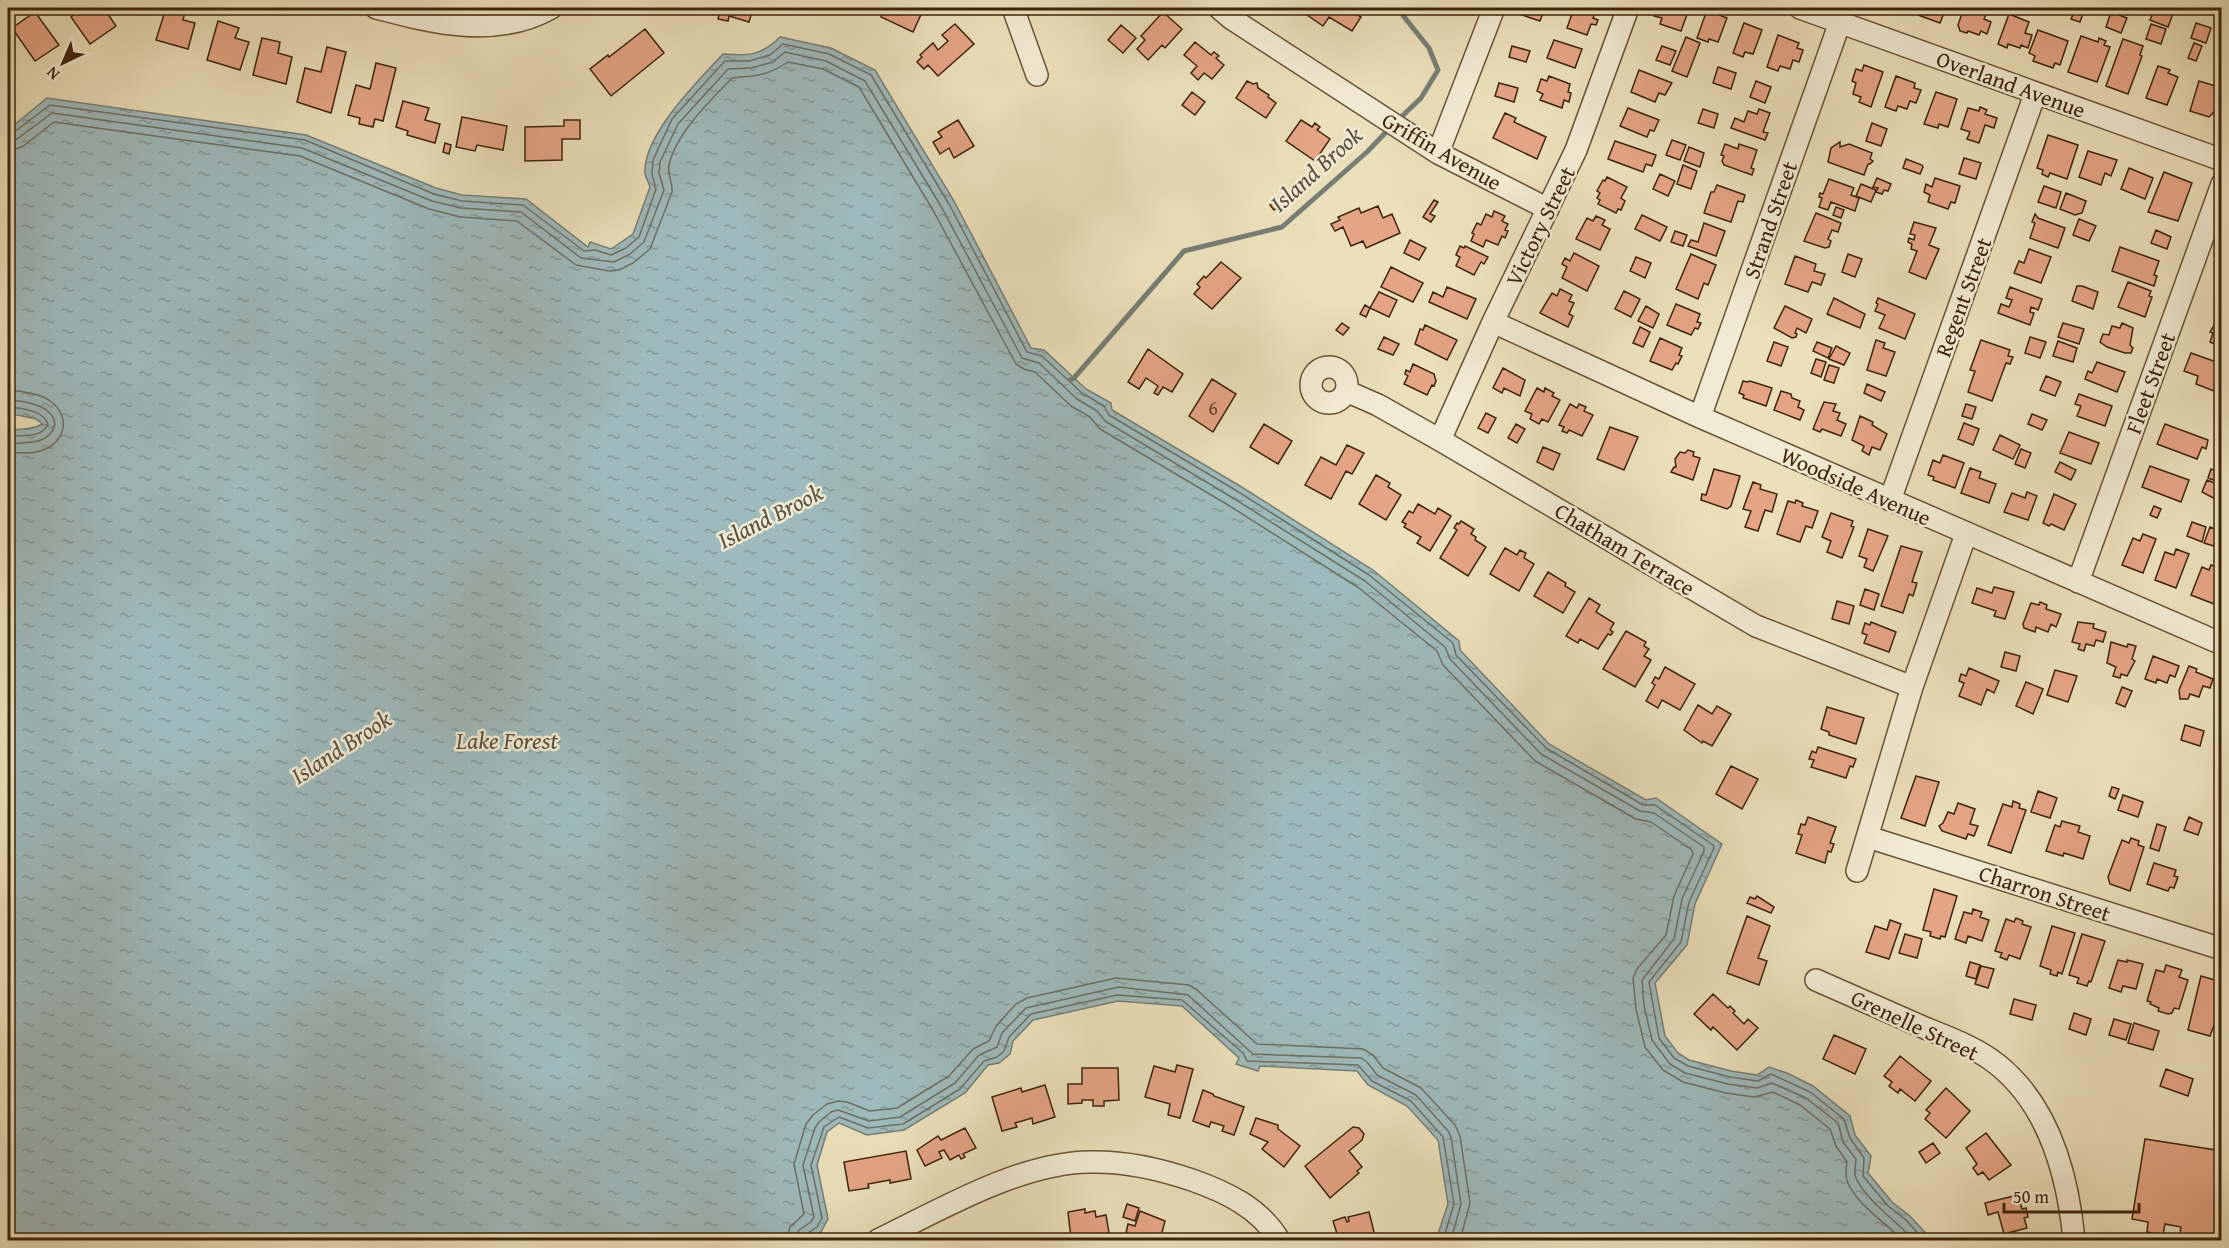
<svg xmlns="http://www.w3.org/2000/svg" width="2229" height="1248" font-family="'Gentium Book Plus',serif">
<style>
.water{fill:url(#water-ripples);stroke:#777e75;stroke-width:1.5}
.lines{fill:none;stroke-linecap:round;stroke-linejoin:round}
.shore{stroke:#6e6f64;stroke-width:1.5}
.stream{stroke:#777e75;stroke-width:5}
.building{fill:#e5a585;stroke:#3d240b;stroke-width:1.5}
.minor-casing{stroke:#685337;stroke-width:24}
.minor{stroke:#f2ebd3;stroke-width:21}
.labels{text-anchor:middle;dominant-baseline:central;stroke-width:5;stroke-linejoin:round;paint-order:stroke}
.number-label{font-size:20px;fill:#67442a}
.street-label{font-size:22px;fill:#3d240b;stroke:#f2ebd3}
.water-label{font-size:24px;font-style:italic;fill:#5a5140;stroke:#f2ebd3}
</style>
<defs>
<pattern id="water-ripples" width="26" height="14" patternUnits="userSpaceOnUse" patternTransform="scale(1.5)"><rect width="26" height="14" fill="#9ebabc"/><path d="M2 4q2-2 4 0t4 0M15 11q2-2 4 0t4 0" fill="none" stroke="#829797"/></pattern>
</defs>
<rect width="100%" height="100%" fill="#ebe0bb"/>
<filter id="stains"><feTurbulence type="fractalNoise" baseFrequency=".00333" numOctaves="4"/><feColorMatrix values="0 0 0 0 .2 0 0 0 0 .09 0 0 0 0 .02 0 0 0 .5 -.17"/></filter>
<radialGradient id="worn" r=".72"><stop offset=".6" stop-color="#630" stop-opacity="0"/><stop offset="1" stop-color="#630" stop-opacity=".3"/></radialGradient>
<path class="water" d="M780 37 831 48 875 70 954 201 1031 348 1044 350 1086 389 1111 403 1112 410 1240 486 1373 570 1459 641 1460 650 1549 744 1646 800 1656 798 1722 844 1695 904 1687 945 1655 983 1665 1036 1678 1053 1689 1060 1731 1071 1757 1075 1769 1067 1787 1073 1813 1086 1850 1116 1855 1135 1871 1156 1868 1173 1892 1202 1910 1216 1932 1240H1436L1448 1204 1438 1140 1407 1106 1368 1085 1357 1071 1260 1066 1258 1071 1236 1064 1239 1058 1182 1006 1118 1001 1033 1020 1013 1041 1010 1054 999 1063 988 1065 965 1093 904 1130 867 1135 839 1123 827 1132 817 1165 828 1219 821 1232 805 1240H8V431C21 428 31 431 42 424L36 419 8 413V130L47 98 306 135 436 188 462 195 526 199 588 247 590 242 611 249 633 234 650 187C649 183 646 178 645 174 642 136 698 81 723 54 748 56 761 56 780 37Z"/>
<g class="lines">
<path class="shore" d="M8 134 13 133 50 105 305 140 434 194 462 201 523 205 584 251 595 250 611 255 626 248 639 237 656 189 652 174 653 160 672 119 725 61H749L770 55 783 44 829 54 871 75 949 204 1027 352 1042 356 1082 393 1104 406 1109 415 1237 491 1369 575 1453 643 1456 655 1546 748 1643 805H1655L1713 845 1714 848 1689 902 1681 942 1649 982 1659 1038 1674 1058 1688 1066 1730 1077 1758 1081 1771 1074 1810 1092 1844 1119 1850 1138 1864 1158 1863 1176 1888 1206 1906 1220 1924 1240
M8 142 17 139 52 113 302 148 432 201 461 208 521 212 581 258 614 262 630 254 644 242 664 190 659 173 660 162 678 124 728 69 751 68 773 62 785 52 826 61 865 81 942 208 1022 358 1039 363 1077 399 1097 411 1105 421 1233 498 1365 581 1445 647 1450 659 1541 754 1640 811 1654 813 1704 847V851L1682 899 1674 939 1642 980 1644 1006 1652 1040 1670 1064 1685 1073 1728 1084 1757 1088 1772 1083 1806 1098 1838 1123 1843 1142 1856 1159C1856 1166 1853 1172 1856 1178 1865 1199 1898 1223 1914 1240
M8 151 22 147 54 122 300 156 429 209 460 217 517 221 576 265 609 271 619 270 633 263 650 249 672 192C673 183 667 174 669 165 676 133 710 101 732 78 756 76 767 76 788 62L823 69 859 87 934 212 1016 364 1024 369 1035 372 1071 406 1090 417 1100 429 1228 505 1359 588 1437 651 1443 665 1535 761 1636 819 1651 822 1692 850 1693 854 1674 896 1666 935 1637 969 1633 978 1636 1009 1645 1047 1663 1070 1683 1082 1726 1093 1754 1097 1773 1092 1800 1105 1830 1129 1836 1146 1847 1162C1846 1168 1845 1174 1847 1181 1855 1203 1886 1223 1902 1240
M8 390C20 391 39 394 49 400 74 417 64 447 36 452 27 454 16 452 8 453
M8 400C24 401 53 404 55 424 50 446 25 442 8 444
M8 407C21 408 43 410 48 424 42 439 21 435 8 436
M787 1240 790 1227 804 1214 794 1164 806 1124 813 1115 827 1104 838 1101 847 1102 870 1111 897 1108 949 1076 973 1049 989 1041 996 1026 1016 1004 1027 998 1116 978 1189 985 1197 990 1257 1044 1363 1049 1373 1055 1383 1068 1421 1088 1455 1125 1460 1136 1470 1203 1460 1240
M796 1240 799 1230 811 1222 814 1217 803 1165 815 1128 819 1122 831 1112 838 1110 869 1121 900 1117 955 1083 979 1055 997 1047 1002 1033 1026 1008 1119 987 1188 995 1253 1054 1361 1058 1367 1062 1377 1075 1416 1095 1448 1131 1451 1137 1461 1204 1451 1240
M804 1240 805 1235 817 1227 822 1218 811 1165 824 1127 839 1117 868 1128 903 1124 960 1089 984 1061 997 1057 1004 1051 1009 1037 1031 1014 1117 995 1182 1000 1243 1053 1247 1061 1358 1065 1372 1081 1411 1101 1443 1137 1454 1204 1443 1240"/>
<path class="stream" d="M1396 122 1421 98 1438 70 1429 48 1397 8
M1070 380 1074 378 1184 251 1282 227 1367 152 1390 128"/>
</g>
<path class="building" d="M82 8H104L116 26 90 44 71 17Z
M166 8H186L183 20 195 23 188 49 156 40Z
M673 8H695L694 13Z
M721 8H753L749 22 729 16 728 21 718 19Z
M885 8H924L913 32 881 17Z
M1310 8H1347L1361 17 1352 31 1329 17 1323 26 1307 15Z
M1525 8 1544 10 1540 21 1522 15Z
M1574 8 1597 9 1593 18 1598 20 1596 25 1591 24 1587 35 1567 28Z
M1657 8 1689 9 1681 31 1660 24 1662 18 1654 16Z
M1920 8H1946L1940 23 1918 15Z
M1964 8H1989L1984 19 1991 22 1987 34 1981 31 1979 35 1968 31 1967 33 1960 31 1958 25Z
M2076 8H2085L2080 22 2071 19Z
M2155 8H2175L2168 27 2150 20Z
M2179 8H2202L2200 14 2186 9 2185 12 2180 11Z
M1707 10 1727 18 1718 42 1709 39 1708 42 1697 38Z
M35 12 59 45 35 61 12 28Z
M1163 12 1182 29 1165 48 1162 45 1148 60 1137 49 1145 40 1141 36Z
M2111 12 2127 18 2121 33 2106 27Z
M2009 14 2029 22 2025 33 2032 35 2028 48 2021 45 2020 48 2008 44 2007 48 1998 44Z
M218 21 239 28 235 38 249 42 240 70 207 60Z
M1744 23 1762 30 1753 54 1745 52 1743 57 1733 53Z
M2196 23 2211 28 2206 43 2191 38Z
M955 24 974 44 938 76 928 65 924 69 917 62 922 57 920 55 933 43 938 50 948 41 942 35Z
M2151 24 2166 29 2161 44 2146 39Z
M1121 25 1136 38 1123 53 1108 40Z
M645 29 664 53 611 96 590 69 608 55 609 57Z
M2038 30 2068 41 2060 65 2055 63 2053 68 2033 61 2035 56 2029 53Z
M1778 35 1799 43 1797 48 1803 50 1799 62 1793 60 1790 69 1780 66 1778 71 1767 67Z
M2081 36 2098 42 2099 38 2106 41 2104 45 2110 47 2097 82 2068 72Z
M1686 37 1700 43 1687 77 1672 71Z
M262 38 280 42 278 53 292 57 286 84 253 75Z
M2123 39 2143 46 2140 55 2142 56 2128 94 2106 86Z
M1554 40 1582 49 1575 68 1547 58Z
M1195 42 1211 55 1214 52 1219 56 1216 58 1224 65 1212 79 1204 73 1198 80 1191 73 1197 66 1184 55Z
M2194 43 2202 46 2196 61 2188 58Z
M1512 46 1530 51 1526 62 1509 57Z
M1662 46 1676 51 1670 65 1656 60Z
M327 47 346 52 331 113 297 102 305 68 321 72Z
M376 63 396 68 383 121 375 119 373 127 359 124 360 118 348 115 356 85 370 89Z
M1864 65 1883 72 1871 107 1859 102 1861 97 1853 94 1856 83 1852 81 1856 69 1862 71Z
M2158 66 2170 70 2168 73 2178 77 2167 105 2146 98Z
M1718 67 1736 73 1731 89 1713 83Z
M1639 70 1672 83 1665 95 1659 93 1655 102 1631 92Z
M1549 76 1570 84 1568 92 1571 93 1569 102 1564 100 1562 108 1540 100 1543 94 1537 91 1541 79 1547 81Z
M1896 76 1915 83 1914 88 1921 90 1916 103 1910 101 1907 109 1898 106 1896 111 1885 107Z
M1247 81 1253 84 1257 83 1258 88 1269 95 1268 97 1276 103 1266 118 1236 98Z
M1756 81 1771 87 1765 103 1750 97Z
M2199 81 2222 88V101L2218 99 2214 112 2209 117 2190 111Z
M1499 83 1518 88 1514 102 1495 96Z
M1192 92 1205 102 1195 115 1182 105Z
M1936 92 1957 99 1948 127 1939 124 1938 128 1924 124Z
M403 101 429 108 425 120 440 124 435 143 407 135 408 131 396 127Z
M1980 107 1987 110 1985 114 1997 118 1994 128 1985 125 1979 143 1967 139 1970 132 1961 129 1968 108 1979 111Z
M1628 108 1659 120 1654 131 1650 130 1647 137 1620 126Z
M1703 109 1718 114 1714 128 1698 123Z
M1759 109 1770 113 1763 132 1768 133 1765 140 1731 128 1735 118 1744 122 1748 111 1757 114Z
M1505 113 1516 118 1514 122 1546 137 1537 159 1493 138Z
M462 117 507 126 503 150 477 145 475 151 456 147Z
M564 120H580V139H562V160L525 161V127L564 126Z
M958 120 974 146 954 158 949 148 940 154 933 142 942 137 938 132Z
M1301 120 1312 127 1315 123 1320 127 1317 130 1330 139 1315 161 1286 141Z
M1872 123 1887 129 1881 146 1866 141Z
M2048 135 2078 145 2067 179 2050 173 2048 177 2042 174 2043 170 2037 168Z
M1672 140 1686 145 1680 160 1666 155Z
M1615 141 1656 155 1652 166 1646 164 1643 172 1608 159Z
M1840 142V147L1849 144 1872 153 1870 159 1873 161 1870 164H1868L1864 175 1828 162 1831 148Z
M445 143 451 145 449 154 443 152Z
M1725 144 1738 149 1739 144 1757 150 1751 168 1754 169 1752 175 1724 165 1722 161 1724 156 1721 155Z
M1689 147 1704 153 1700 167 1684 161Z
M2088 151 2117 160 2111 176 2105 173 2101 185 2079 177Z
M1964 158 1981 163 1976 179 1959 174Z
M1906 159 1922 165 1923 167 1920 174 1903 168Z
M1683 165 1697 171 1691 189 1677 184Z
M2129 168 2153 178 2145 199 2121 189Z
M2164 172 2192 183 2178 221 2148 212Z
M1660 174 1675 181 1668 196 1653 189Z
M1607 177 1627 187 1621 198 1625 201 1621 210 1618 209 1616 213 1598 204 1600 200 1597 198 1600 193 1597 191 1603 180 1605 181Z
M1877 178 1891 184 1888 191 1884 190 1882 194 1876 192 1878 188 1873 187Z
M1935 178 1960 186 1955 203 1951 202 1948 209 1928 202 1930 195 1924 192 1926 184 1932 187Z
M1829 179 1854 188 1851 195 1859 198 1855 211 1831 202 1828 210 1819 207 1822 198 1819 197 1820 193 1823 194Z
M1861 184 1876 190 1871 202 1856 196Z
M1717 185 1745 195 1743 202 1738 201 1731 222 1704 213 1711 192H1714Z
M2044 186 2061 192 2056 208 2038 202Z
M2066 193 2086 201 2082 213 2075 215 2060 209Z
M1280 196 1285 202 1274 210 1270 205Z
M1434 200 1438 202 1430 214 1435 216 1431 222 1423 217Z
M1378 206 1383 218 1392 214 1400 233 1366 248 1363 241 1351 246 1343 227 1335 231 1331 224 1340 220 1338 217 1359 208 1361 213Z
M1836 207 1844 210 1841 218 1833 215Z
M1494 211 1505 216 1502 221 1508 224 1505 230 1508 231 1505 238 1502 236 1498 245 1486 240 1483 247 1471 241 1474 234 1472 233 1477 223 1481 225 1486 214 1492 217Z
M1816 213 1841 223 1838 232 1832 230 1828 239 1831 241 1829 247 1825 248 1804 241Z
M2035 214 2038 218 2065 228 2058 248 2030 238 2035 223 2032 222Z
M1642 215 1667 227 1660 241 1635 229Z
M1596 216 1605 220 1602 225 1610 229 1600 250 1576 239 1587 218 1593 221Z
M2079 219 2096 226 2089 241 2073 235Z
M1914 222 1936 228 1929 245 1939 249 1926 279 1909 272 1917 251 1911 249 1912 244 1908 242 1909 238 1914 240 1915 235 1910 234Z
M1704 223 1725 231 1716 256 1688 246 1691 240 1698 242Z
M2156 230 2171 237 2167 249 2151 243Z
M1675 231 1687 235 1683 246 1671 242Z
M1410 240 1426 248 1419 260 1404 253Z
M1460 246 1464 248 1465 246 1488 257 1484 264 1481 262 1474 275 1456 266 1460 257 1456 255Z
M2120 247 2159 261 2154 275 2157 276 2154 286 2112 271Z
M2029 249 2051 257 2041 283 2014 273 2019 261 2024 263Z
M1574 253 1599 266 1587 291 1562 278 1567 267 1562 264 1565 258 1570 261Z
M1691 254 1716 265 1708 285 1704 283 1698 299 1676 289Z
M1848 254 1862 259 1855 277 1842 272Z
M1795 256 1816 264 1814 271 1825 274 1821 285 1812 282 1808 292 1785 284Z
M1636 257 1651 263 1645 278 1630 271Z
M1221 262 1241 278 1212 309 1194 294 1200 287 1197 284 1204 276 1206 278Z
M1391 267 1423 283 1413 302 1381 287Z
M2128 282 2151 291 2149 296 2152 297 2145 317 2118 307Z
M2077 286H2082L2098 292 2093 309 2072 301Z
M1447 287 1476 299 1467 319 1429 302 1433 292 1443 297Z
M2010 287 2042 299 2038 310 2031 307 2030 312 2034 313 2030 325 1998 313 2001 304 2009 307 2012 300 2006 298Z
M1560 289 1572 295 1569 301 1574 303 1569 314 1573 316 1568 327 1540 313 1552 293 1557 296Z
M1624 291 1640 299 1631 317 1615 309Z
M1379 292 1397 300 1389 317 1370 308Z
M1834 298 1865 314 1860 328 1827 314Z
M1878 298 1915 314 1905 339 1879 328 1885 315 1875 311 1878 304 1876 303Z
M1676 304 1700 314 1697 322 1701 323 1698 329 1695 328 1691 335 1667 325Z
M1365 305 1370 308 1366 317 1360 314Z
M1646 306 1659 314 1653 328 1638 321Z
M1785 306 1812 319 1806 333 1797 328 1795 333 1797 334 1796 337 1792 338 1774 328Z
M2220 316H2222V347L2210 342 2213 333 2210 332Z
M1342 323 1349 328 1343 335 1336 330Z
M2063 323 2084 329 2079 344 2058 337Z
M2122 323 2133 328 2130 345 2133 348 2131 353H2125L2107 347 2100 342 2103 334 2109 335 2112 326 2120 328Z
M1425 325 1457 340 1447 360 1415 344 1420 329 1423 330Z
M1640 327 1650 332 1643 347 1633 343Z
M1384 337 1399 344 1393 355 1378 349Z
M2030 337 2046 342 2040 358 2025 353Z
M1660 338 1682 348 1679 355 1682 356 1678 364 1676 363 1672 370 1650 361Z
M1876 340 1885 343 1883 348 1895 352 1886 376 1867 370Z
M1981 340 2010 350 2008 356 2013 357 2010 364 2006 363 1992 401 1968 392 1975 371 1970 370Z
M2058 341 2077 348 2073 362 2053 356Z
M1774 342 1788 347 1781 366 1767 361Z
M1817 342 1832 348 1828 358 1813 351Z
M1836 346 1850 353 1844 365 1829 359Z
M1148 349 1183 374 1172 392 1163 387 1158 395 1154 393 1158 386 1146 378 1139 389 1128 382Z
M2191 353 2222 364 2221 386 2216 384 2214 391 2196 384 2198 376 2184 371Z
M1816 359 1826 362 1821 377 1811 373Z
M2097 362 2125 372 2117 392 2085 379 2088 371 2092 373Z
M1413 364 1434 374 1436 381 1434 386 1432 385 1427 395 1404 384 1408 376 1405 374 1406 370 1410 372Z
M1829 365 1839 368 1834 383 1824 380Z
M1503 368 1525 380 1520 396 1504 388 1502 393 1493 388Z
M2046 376 2061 382 2055 396 2040 390Z
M1212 379 1236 394 1213 432 1189 416Z
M1743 381 1747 382 1750 381 1772 388 1766 406 1743 398 1744 395 1739 393Z
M1867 384 1885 392 1881 401 1864 393Z
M1537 388 1544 392 1545 388 1554 393 1552 396 1560 400 1548 422 1542 419 1539 424 1530 419 1532 414 1525 411Z
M1781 391 1791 394 1792 398 1800 401 1798 407 1804 410 1800 420 1774 410Z
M2079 394 2112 406 2105 426 2077 416 2081 406 2075 404Z
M1824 402 1836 404 1833 411 1840 413 1837 420 1846 424 1841 436 1822 429 1820 432 1813 429Z
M1570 404 1577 408 1579 404 1586 407 1584 411 1593 415 1582 436 1569 430 1567 433 1562 431 1564 427 1559 425Z
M1966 404 1976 407 1972 419 1962 416Z
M1486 413 1496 418 1488 433 1478 428Z
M2032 414 2047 420 2042 430 2028 424Z
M1860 416 1873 422 1872 425 1887 434 1880 450 1872 447 1869 455 1862 451 1864 446 1852 440Z
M1964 423 1979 429 1973 445 1958 439Z
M1264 424 1292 441 1278 464 1250 447Z
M1516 424 1525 429 1517 443 1508 438Z
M2165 424 2208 440 2206 449 2202 447 2197 459 2157 444Z
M1610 427 1638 437 1624 470 1597 459Z
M2069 432 2099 443 2091 464 2060 453Z
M2000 435 2020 445 2013 459 1993 450Z
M1347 445 1364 453 1352 474 1346 471 1331 499 1305 485 1321 457 1336 465Z
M1543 447 1560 454 1553 470 1537 462Z
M2021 449 2031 453 2025 468 2015 464Z
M1688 450 1694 452 1693 456 1700 458 1693 480 1671 472 1674 467H1676L1675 459 1680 452 1685 453Z
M1943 455 1964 463 1955 488 1933 480 1934 477 1928 475 1933 460 1940 463Z
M2060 462 2076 470 2071 480 2055 472Z
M2150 466 2189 480 2181 502 2142 487Z
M1970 468 1981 472 1979 478 1996 484 1989 503 1961 493Z
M1714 469 1740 476 1731 506 1727 509 1701 500 1702 494 1706 495Z
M2211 469 2222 473V483L2208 478Z
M1376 475 1390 483 1388 487 1401 495 1386 520 1359 504Z
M2207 480 2222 486 2219 501 2202 492Z
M1753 482 1761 485 1760 489 1777 494 1772 512 1765 510 1758 531 1745 527 1751 511 1743 509Z
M2027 492 2037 496 2028 520 2004 512 2012 493 2025 498Z
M2054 494 2076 504 2064 530 2051 524 2049 526 2043 523Z
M1796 500 1803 503 1802 506 1818 511 1812 528 1806 526 1800 542 1777 534 1788 501 1795 503Z
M1418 504 1435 514 1438 508 1451 516 1430 551 1417 543 1421 537 1404 527 1406 524 1402 522 1409 511 1413 513Z
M2154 506 2161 509 2157 518 2150 515Z
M1831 513 1853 521 1851 526 1854 527 1842 558 1827 552 1831 541 1822 537Z
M1461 521 1474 529 1471 534 1476 537 1475 540 1486 547 1468 576 1440 558 1457 530 1454 528 1457 523 1459 524Z
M2192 522 2206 527 2202 542 2187 536Z
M2210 527 2222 532 2220 548 2204 543Z
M1868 529 1888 536 1873 571 1864 567 1867 559 1859 556Z
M2143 534 2156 539 2143 573 2122 565 2133 538 2140 541Z
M1901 546 1922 552 1912 582 1917 583 1913 596 1909 594 1903 613 1881 606Z
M1505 548 1517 555 1520 550 1526 553 1524 558 1534 564 1519 591 1490 574Z
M2176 549 2189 554 2176 588 2155 580 2165 552 2174 555Z
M2211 565 2222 569V583L2214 604 2191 595 2202 567 2209 570Z
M1548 572 1566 583 1565 586 1575 592 1563 613 1534 596Z
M1994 587 2014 592 2005 619 1994 616 1996 611 1972 603 1977 588 1992 593Z
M1865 589 1879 594 1874 610 1860 605Z
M1589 598 1600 605 1596 612 1614 623 1610 630 1613 632 1611 635 1608 634 1598 649 1580 639 1578 643 1566 636Z
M1837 601 1854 606 1849 624 1832 619Z
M2040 602 2047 605 2046 609 2061 614 2056 627 2051 624 2048 632 2036 627 2035 632 2024 628 2023 624 2031 603 2039 605Z
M1871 622 1896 632 1889 652 1864 643 1867 635 1862 633 1865 623 1870 625Z
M2078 622 2094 624 2093 628 2106 632 2103 642 2096 640 2094 646 2086 644 2084 651 2078 649 2080 644 2072 642Z
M1626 631 1646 642 1644 646 1649 649 1644 656 1651 660 1635 687 1603 669Z
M2111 642 2127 647 2128 644 2136 646 2132 659 2135 661 2127 676 2121 674 2120 678 2113 676 2116 667 2107 663Z
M2005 652 2020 656 2016 671 2001 667Z
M2153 656 2179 666 2175 677 2170 675 2167 683 2157 679 2156 683 2145 679Z
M2189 666 2197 669 2196 672 2213 679 2210 688 2203 686 2199 697 2190 694 2188 699H2180L2179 690Z
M1665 667 1695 684 1680 710 1662 700 1658 708 1646 701 1655 685 1652 683 1655 677 1659 679Z
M1969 668 1999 681 1994 693 1987 689 1981 705 1959 696 1964 683 1959 681 1961 674 1966 676Z
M2055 670 2077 676 2068 702 2047 695Z
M2026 682 2043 689 2033 714 2016 706Z
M2122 687 2132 691 2125 707 2116 703Z
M1698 705 1712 714 1717 706 1731 714 1712 746 1703 741 1702 743 1684 730Z
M1827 707 1864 718 1856 744 1829 735V732L1821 729Z
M2185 725 2204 731 2200 746 2181 740Z
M1818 747 1856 759 1853 767 1850 766 1846 778 1811 767 1814 760 1809 759 1812 751 1816 753Z
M1731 766 1758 779 1742 809 1716 794Z
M1916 776 1939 782 1925 826 1901 818Z
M2112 787 2119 789 2115 799 2109 796Z
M2038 791 2057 798 2050 818 2031 812Z
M2123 795 2143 802 2138 817 2118 810Z
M2013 801 2020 804 2019 808 2026 810 2011 853 1988 845 2003 804 2012 807Z
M1958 803 1975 809 1970 824 1978 826 1974 836 1968 834 1966 839 1942 831 1939 826 1943 823 1948 812 1954 814Z
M1808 817 1836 827 1830 843 1834 844 1831 852 1828 851 1825 863 1796 853 1802 835 1798 834 1801 824 1805 825Z
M2189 817 2202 823 2198 835 2184 830Z
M2062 821 2080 826 2078 832 2090 836 2083 859 2064 853 2063 856 2046 851 2055 825 2060 827Z
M2157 824 2166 827 2159 851 2150 848Z
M2131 838 2139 841 2138 845 2144 847 2130 891 2110 884 2108 877 2122 840 2129 843Z
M2154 863 2176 870 2174 876 2178 877 2174 888 2170 887 2168 891 2147 884Z
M1934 889 1957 896 1945 937 1941 936 1940 939 1930 936 1931 932 1923 930Z
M1757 896 1774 907 1771 913 1747 903 1750 897 1755 899Z
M1973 909 1982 912 1980 917 1989 920 1982 941 1968 936 1966 943 1955 939 1964 912 1972 914Z
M1747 916 1770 926 1758 958 1767 961 1759 985 1727 973Z
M2016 918 2023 921 2022 924 2031 927 2020 959 2009 955 2007 960 2000 957 2002 953 1995 951 2006 919 2014 922Z
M1890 920 1901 924 1889 959 1866 952 1875 926 1887 930Z
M2052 926 2075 933 2062 974 2058 972 2057 976 2050 974 2051 970 2040 966Z
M1905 934 1922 939 1917 958 1899 953Z
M2082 934 2105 941 2091 982 2089 981 2087 986 2077 983 2079 978 2069 975Z
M2118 960 2127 962V960L2143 964 2136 989 2123 986 2121 992 2109 988Z
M1970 962 1980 965 1976 979 1966 976Z
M2166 965 2182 970 2179 977 2188 980 2179 1009 2174 1008 2172 1013 2168 1014 2158 1011 2159 1008 2150 1004 2151 1002 2147 1001 2156 970 2164 972Z
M1981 966 1994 969 1988 988 1975 984Z
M2201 976 2222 982V1004L2210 1036 2188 1030Z
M1713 994 1728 1008 1730 1006 1735 1011 1733 1013 1744 1024 1748 1019 1758 1028 1737 1050 1713 1027 1711 1030 1694 1014Z
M2014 999 2036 1005 2032 1020 2010 1014Z
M2074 1013 2091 1019 2086 1035 2069 1029Z
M2114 1019 2131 1024 2126 1040 2109 1035Z
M2134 1023 2159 1031 2153 1050 2128 1043Z
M1834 1035 1866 1049 1855 1074 1823 1059Z
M1900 1056 1931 1081 1915 1101 1900 1089 1898 1093 1889 1086 1892 1082 1884 1076Z
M1177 1065 1193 1069 1180 1118 1168 1115 1170 1104 1145 1097 1154 1066 1175 1072Z
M1082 1068H1118L1119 1100 1104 1101V1106H1093V1100H1082V1103L1068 1104V1084H1082Z
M2166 1069 2193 1079 2188 1096 2160 1086Z
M1045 1085 1055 1117 1033 1124 1032 1118 1015 1123 1017 1127 1002 1131 992 1097 1021 1088 1022 1092Z
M1946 1088 1970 1111 1946 1138 1925 1119 1930 1113 1926 1110Z
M1203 1090 1213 1094 1214 1096 1244 1107 1234 1135 1222 1131 1224 1126 1211 1122 1209 1127 1193 1121Z
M1256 1118 1278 1125V1129L1300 1146 1284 1167 1262 1149 1268 1142 1250 1134Z
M1353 1127 1359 1128 1364 1134 1362 1140 1349 1151 1362 1167 1357 1171 1359 1173 1330 1198 1305 1166Z
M965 1128 976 1148 963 1154 965 1157 961 1159 959 1155 950 1160 944 1150 939 1152 942 1158 925 1166 917 1150 938 1136 941 1140Z
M1986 1133 2011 1165 1989 1180 1983 1172 1978 1175 1973 1168 1977 1164 1966 1148Z
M2145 1139 2222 1151V1240H2179L2181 1227 2165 1224 2163 1235 2147 1232 2148 1222 2132 1219Z
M1933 1143 1940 1153 1926 1163 1919 1152Z
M906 1151 911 1179 890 1183V1180L868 1184 869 1188 849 1191 844 1162Z
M2018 1195 2022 1209 2026 1208 2028 1217 2024 1218 2027 1228 2004 1234 1998 1212 1988 1215 1985 1203Z
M1127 1204 1139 1208 1135 1221 1123 1217Z
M1085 1209V1213L1095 1211 1096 1217 1106 1215 1109 1233 1071 1238 1068 1212Z
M1140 1211 1165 1221 1160 1240H1148L1126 1233 1128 1224 1135 1226Z
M1369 1212 1376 1240H1379H1339L1333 1221 1345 1217 1347 1222 1349 1221 1348 1217Z"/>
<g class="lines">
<g class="minor-casing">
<path id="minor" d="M376 8C434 23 496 39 551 8
M1013 8 1037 75
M1219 8 1232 19 1438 153 1548 209
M1800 8 2222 160
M1438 153 1494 8
M1493 322 1700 417 2222 644
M1311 385a18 18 0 1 1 36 0a18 18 0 1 1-36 0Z
M1346 391 1378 405 1440 440 1756 626 1912 687
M1700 417 1840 22
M1440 440 1493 322 1576 150 1628 8
M1890 500 2035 94
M2078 582 2222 184
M1868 837 2222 949
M1857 871 1912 687 1966 534
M1816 980C1852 996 1889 1012 1925 1028 1950 1038 1977 1048 1998 1065 2050 1107 2068 1176 2074 1240
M878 1240C940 1210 1019 1163 1089 1162 1123 1161 1160 1169 1192 1180 1226 1192 1260 1208 1279 1240"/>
</g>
<use href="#minor" class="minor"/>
</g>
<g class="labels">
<g class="number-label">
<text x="1213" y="407">6</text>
</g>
<g class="street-label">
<text transform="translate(2011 84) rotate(20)">Overland Avenue</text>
<text transform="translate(1442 151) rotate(30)">Griffin Avenue</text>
<text transform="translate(1770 220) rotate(-71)">Strand Street</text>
<text transform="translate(1540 226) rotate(-64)">Victory Street</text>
<text transform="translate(1963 297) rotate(-70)">Regent Street</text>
<text transform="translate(2150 383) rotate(-70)">Fleet Street</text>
<text transform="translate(1856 486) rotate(24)">Woodside Avenue</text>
<text transform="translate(1625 549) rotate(31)">Chatham Terrace</text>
<text transform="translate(2045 893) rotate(18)">Charron Street</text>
<text transform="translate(1915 1025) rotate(25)">Grenelle Street</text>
</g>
<g class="water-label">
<text transform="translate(1316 169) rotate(-42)">Island Brook</text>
<text transform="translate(770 516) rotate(-27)">Island Brook</text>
<text x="507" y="740">Lake Forest</text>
<text transform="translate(341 747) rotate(-33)">Island Brook</text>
</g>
</g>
<rect width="2229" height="1248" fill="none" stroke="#ebe0bb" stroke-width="30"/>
<rect x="9" y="9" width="2211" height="1230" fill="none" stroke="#3d240b" stroke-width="3"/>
<rect x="15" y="15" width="2199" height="1218" fill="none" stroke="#3d240b" stroke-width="1.5"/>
<g transform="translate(63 63) rotate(224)" stroke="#f2ebd3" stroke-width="4.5" paint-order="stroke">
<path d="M0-4.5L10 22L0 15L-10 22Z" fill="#3d240b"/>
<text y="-9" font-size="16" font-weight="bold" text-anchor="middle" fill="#3d240b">N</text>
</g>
<path d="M2004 1203v9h135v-9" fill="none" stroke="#3d240b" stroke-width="3"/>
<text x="2013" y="1203" font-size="18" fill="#3d240b" stroke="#f2ebd3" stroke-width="4.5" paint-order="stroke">50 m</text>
<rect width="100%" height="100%" filter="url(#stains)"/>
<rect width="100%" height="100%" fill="url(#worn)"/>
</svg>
